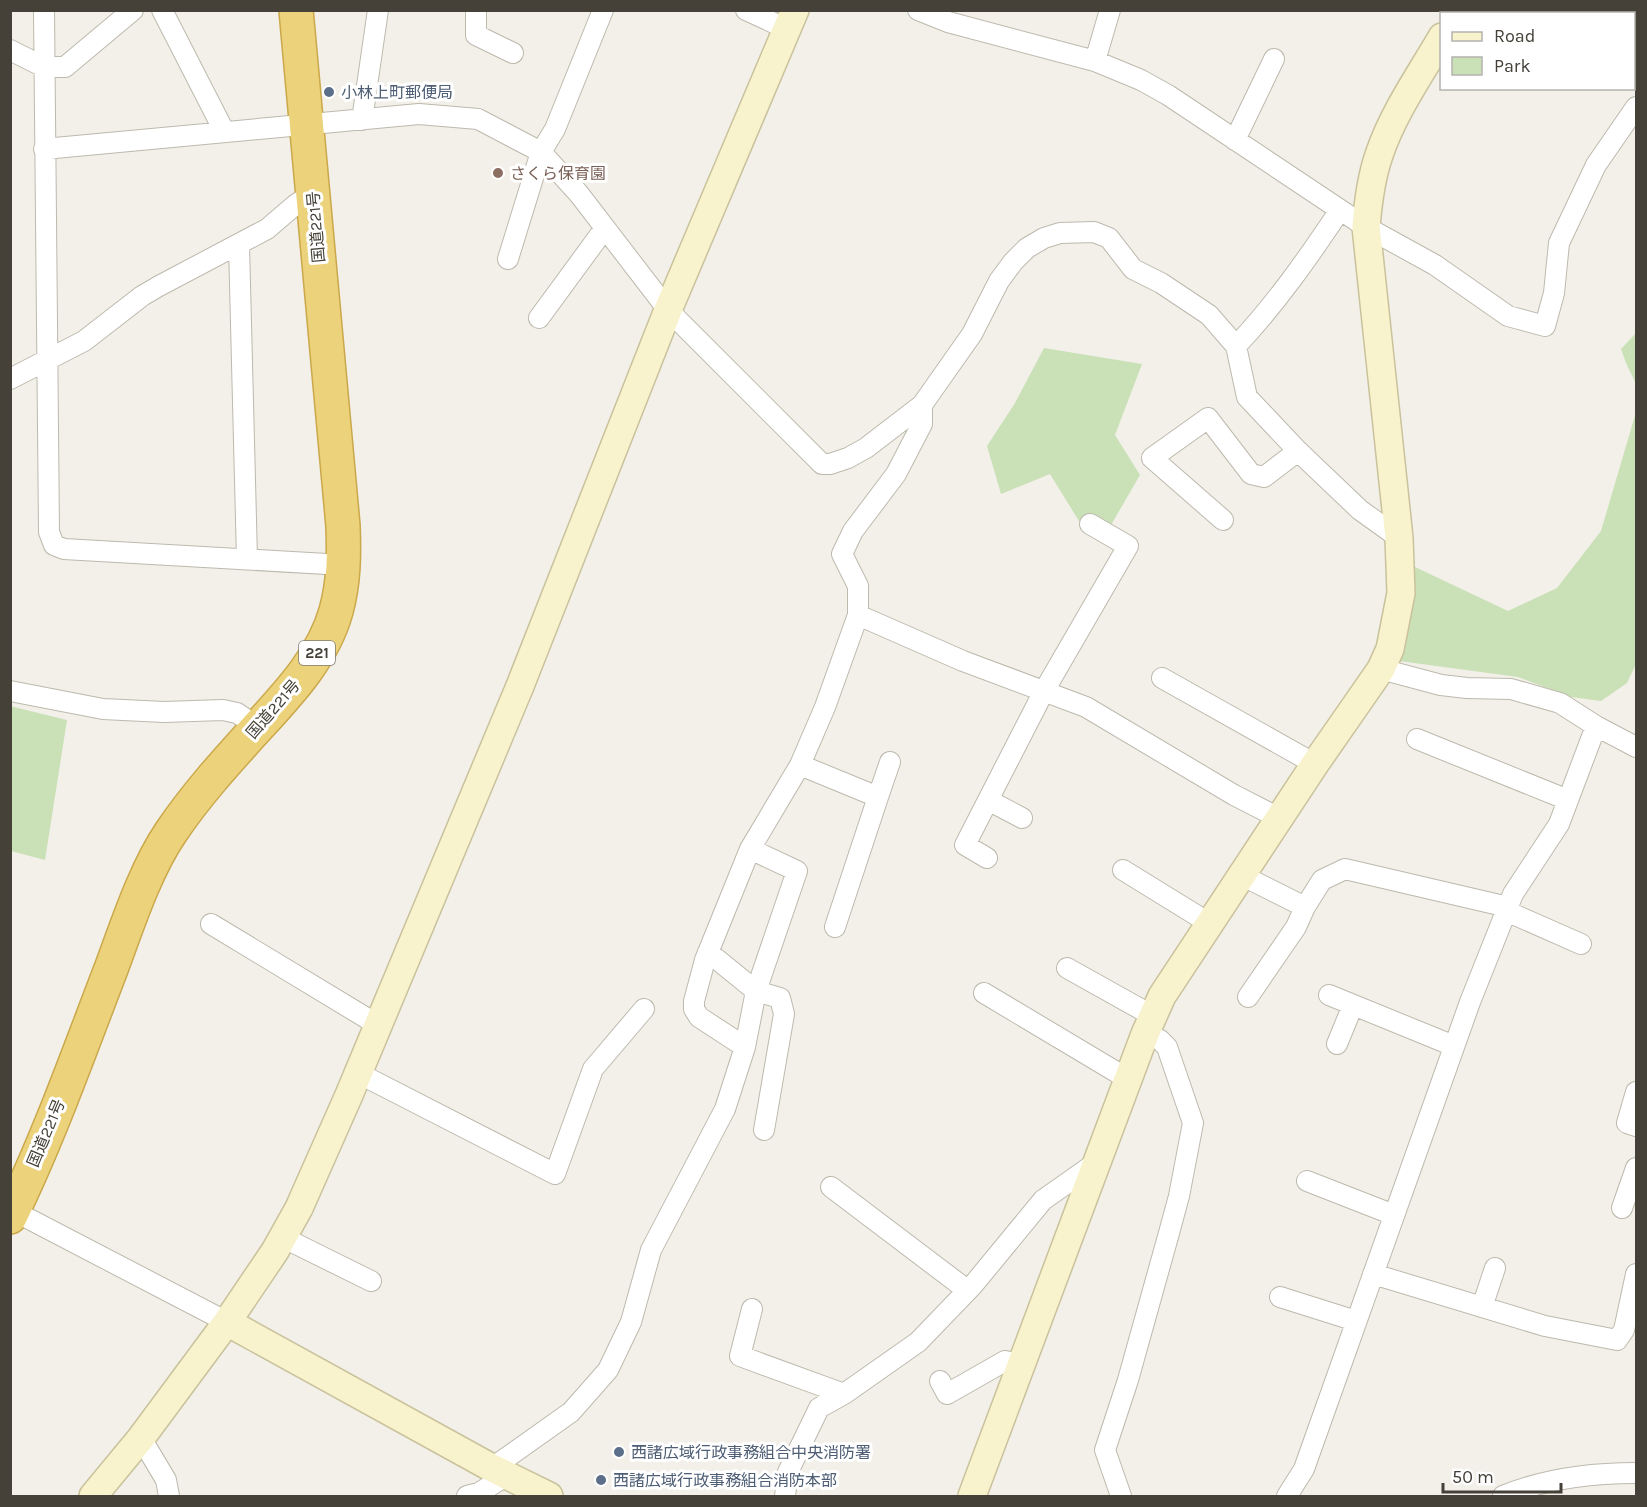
<svg xmlns="http://www.w3.org/2000/svg" width="1647" height="1507" font-family="Karla,'Noto Sans JP',sans-serif">
<style>
.green{fill:#cae1b7}
.lines{fill:none;stroke-linecap:round;stroke-linejoin:round}
.street-casing{stroke:#bdb9ad;stroke-width:22}
.secondary-casing{stroke:#c9c29c;stroke-width:30}
.highway-casing{stroke:#caa84b;stroke-width:36}
.street{stroke:#fff;stroke-width:20}
.secondary{stroke:#f8f2cd;stroke-width:27}
.highway{stroke:#ecd27a;stroke-width:33}
.service-dot{fill:#5c6f8a;stroke:#fff;stroke-width:2}
.education-dot{fill:#8d6e63;stroke:#fff;stroke-width:2}
.labels{text-anchor:middle;dominant-baseline:central;stroke-width:6;stroke-linejoin:round;paint-order:stroke}
.shield{fill:#fff;stroke:#7d7a74;stroke-width:1.5}
.shield-label{font-size:15px;font-weight:bold;fill:#454138}
.service-label{font-size:16px;fill:#4e5e75;stroke:#fff;text-anchor:start}
.education-label{font-size:16px;fill:#785e54;stroke:#fff;text-anchor:start}
.street-label{font-size:16px;fill:#454138;stroke:#fff}
</style>
<rect width="100%" height="100%" fill="#f2f0e9"/>
<path class="green" d="M1636 333V384L1626 363 1621 349Z
M1044 348 1142 364 1115 435 1140 475 1107 532 1082 526 1050 474 1001 494 987 446 1015 403Z
M1636 412V664L1627 683 1601 701 1571 697 1518 677 1399 661 1415 567 1508 611 1557 588 1601 531Z
M10 706 67 720 45 860 11 851Z"/>
<g class="lines">
<g class="street-casing">
<path id="street" d="M44 10 49 532 54 545 64 549 344 565
M162 10 224 131
M476 10V35L513 53
M746 10 787 29
M918 10 948 22 1095 61 1141 80 1168 95 1366 227 1435 265 1508 316 1545 326 1554 293 1559 243 1596 165 1636 107
M10 50 44 67H65L133 10
M1095 61 1110 10
M362 120 378 10
M1235 140 1274 59
M44 149 419 114 478 119 541 152 579 194 668 310 822 464H830L848 458 866 448 922 405 972 334 999 281 1013 262 1027 248 1044 238 1060 233 1094 232 1109 238 1133 269 1161 283 1209 315 1236 346 1247 397 1298 451 1360 510 1399 538
M239 245 247 559
M508 259 541 152 555 129 603 10
M539 318 605 228
M1236 346C1275 305 1308 258 1340 210
M10 379 84 341 142 296 159 286 267 229 295 205 313 193
M1223 520 1152 458 1208 418 1251 474 1264 477 1298 451
M858 615 963 661 1086 707 1234 795 1279 818
M1381 669 1441 685 1467 688 1511 689 1560 703 1596 726 1636 747
M1162 678 1315 764
M10 691 103 709 164 712 223 710 237 713 258 727
M1417 739 1568 800
M800 765 878 797 835 927
M878 797 890 762
M988 800 1022 818
M987 858 965 845 1044 691 1128 546 1090 524
M1123 870 1209 923
M1241 875 1305 907 1322 880 1345 869 1508 907
M1506 911 1581 944
M211 924 378 1025
M708 952 756 991 780 998 784 1014 764 1130
M1067 968 1153 1016
M984 993 1128 1079
M1329 995 1454 1046
M1248 997 1296 927 1305 907
M1337 1044 1353 1005
M745 1047 756 991 797 871 750 849
M358 1073 555 1174 593 1069 644 1009
M1636 1092 1627 1123 1636 1126
M1307 1181 1394 1215
M831 1187 967 1290
M1622 1208 1636 1168
M10 1209 227 1322
M282 1237 371 1281
M1373 1274 1545 1326 1617 1340 1624 1330 1636 1274
M1280 1297 1356 1321
M1482 1307 1495 1268
M752 1309 740 1356 844 1394
M940 1381 947 1394 1005 1361 1022 1364
M141 1438 166 1480 169 1496
M492 1468 571 1412 608 1370 631 1322 651 1250 725 1109 745 1047 699 1017 694 1009V1001L705 960 750 849 800 765 825 707 858 615V586L842 554 853 531 896 474 922 424V405
M467 1496 479 1493 507 1475
M785 1496 788 1472 819 1408 844 1394 918 1342 973 1285 1043 1200 1097 1162
M1121 1496 1105 1450 1128 1380 1169 1233 1179 1196 1193 1123 1167 1047 1160 1040 1145 1034
M1287 1496 1304 1469 1470 1002 1513 894 1559 824 1596 726
M1503 1496C1544 1479 1592 1473 1636 1473"/>
</g>
<g class="secondary-casing">
<path id="secondary" d="M1455 14 1456 10
M227 1322 492 1468 549 1496
M93 1496 141 1438 227 1322 275 1251 299 1208 349 1095 520 686 668 310 795 10
M972 1496 1145 1034 1162 996 1315 764 1381 669 1390 649 1401 593 1399 538 1366 227C1368 202 1371 178 1379 155 1393 113 1420 75 1442 37"/>
</g>
<g class="highway-casing">
<path id="highway" d="M10 1217C49 1137 79 1052 111 969 127 926 145 870 171 832 196 795 225 763 255 730 287 695 323 658 336 611 344 582 344 555 343 526L296 10"/>
</g>
<use href="#street" class="street"/>
<use href="#secondary" class="secondary"/>
<use href="#highway" class="highway"/>
</g>
<g class="service-dot">
<circle cx="329" cy="92" r="6"/>
<circle cx="619" cy="1452" r="6"/>
<circle cx="601" cy="1480" r="6"/>
</g>
<circle class="education-dot" cx="498" cy="173" r="6"/>
<g class="labels">
<rect class="shield" x="299" y="641" width="36" height="24" rx="4.5"/>
<g class="shield-label">
<text x="317" y="653">221</text>
</g>
<g class="service-label">
<text x="341" y="92">小林上町郵便局</text>
<text x="631" y="1452">西諸広域行政事務組合中央消防署</text>
<text x="613" y="1480">西諸広域行政事務組合消防本部</text>
</g>
<g class="education-label">
<text x="510" y="173">さくら保育園</text>
</g>
<g class="street-label">
<text transform="translate(316 227) rotate(-95)">国道221号</text>
<text transform="translate(273 709) rotate(-49)">国道221号</text>
<text transform="translate(46 1133) rotate(-67)">国道221号</text>
</g>
</g>
<rect width="1647" height="1507" fill="none" stroke="#454138" stroke-width="24"/>
<rect x="1440" y="12" width="195" height="78" fill="#ffffff" stroke="#b5b3af" stroke-width="1.5"/>
<rect x="1452" y="32" width="30" height="9" fill="#f8f2cd" stroke="#b5b3af" stroke-width="1.5"/>
<text x="1494" y="42" font-size="18" fill="#454138">Road</text>
<rect x="1452" y="57" width="30" height="18" fill="#cae1b7" stroke="#b5b3af" stroke-width="1.5"/>
<text x="1494" y="72" font-size="18" fill="#454138">Park</text>
<path d="M1443 1483v9h118v-9" fill="none" stroke="#454138" stroke-width="3"/>
<text x="1452" y="1483" font-size="18" fill="#454138" stroke="#ffffff" stroke-width="4.5" paint-order="stroke">50 m</text>
</svg>
